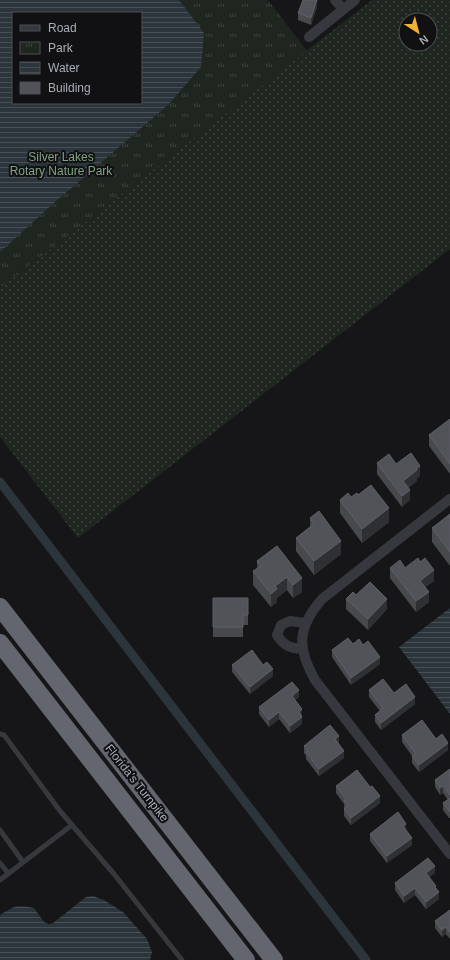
<svg xmlns="http://www.w3.org/2000/svg" width="450" height="960" font-family="Arial,sans-serif">
<style>
.grass{fill:url(#grass-dots);fill-rule:evenodd}
.park{fill:url(#park-tufts);fill-rule:evenodd}
.water{fill:url(#water-rules);fill-rule:evenodd}
.lines{fill:none;stroke-linecap:round;stroke-linejoin:round}
.canal{stroke:#2c353c;stroke-width:9}
.lane{stroke:#37383d;stroke-width:5}
.street{stroke:#37383d;stroke-width:10}
.highway{stroke:#63666e;stroke-width:18}
.wall{fill:#47494d}
.shaded-wall{fill:#2f3033}
.building{fill:#525359;stroke:#5f6168}
.labels{text-anchor:middle;dominant-baseline:central;stroke-width:4;stroke-linejoin:round;paint-order:stroke}
.park-label{font-size:12px;fill:#7fa381;stroke:#111113}
.street-label{font-size:12px;fill:#a8adb8;stroke:#111113}
</style>
<defs>
<pattern id="grass-dots" width="8" height="8" patternUnits="userSpaceOnUse"><rect width="8" height="8" fill="#1e261f"/><path d="M2 2h.1M6 6h.1" fill="none" stroke="#3c433d" stroke-width="1.8" stroke-linecap="round"/></pattern>
<pattern id="park-tufts" width="24" height="20" patternUnits="userSpaceOnUse"><rect width="24" height="20" fill="#1e261f"/><path d="M3 7l-1-3M5 7V3M7 7l1-3M15 17l-1-3M17 17v-4M19 17l1-3" fill="none" stroke="#3c433d"/></pattern>
<pattern id="water-rules" width="6" height="5" patternUnits="userSpaceOnUse"><rect width="6" height="5" fill="#2c353c"/><path d="M0 2.5h6" fill="none" stroke="#485056"/></pattern>
</defs>
<rect width="100%" height="100%" fill="#161618"/>
<path class="grass" d="M372 0H450V249L78 538 0 437V288ZM406 20H430V44H406Z"/>
<path class="park" d="M0 0H268L307 51 0 288ZM13 13H141V103H13Z"/>
<path class="water" d="M0 0H179L204 33 201 67 168 105 54 203 0 252ZM13 13H141V103H13Z
M450 608V714L399 647Z
M93 896 104 900 123 912 147 939 152 952 150 960H0V915C16 905 16 905 34 908L44 922 49 924 53 923 86 897Z"/>
<g class="lines">
<path class="canal" d="M0 482 366 960"/>
<path class="lane" d="M0 734 4 735 60 811 114 874 182 960
M0 830 23 862
M0 863 8 873
M0 880 72 825"/>
<path class="street" d="M335 0 343 9
M309 37 355 0
M450 499 322 599C297 628 297 648 315 680L450 854
M302 649C290 648 284 646 277 635L281 625 290 621 305 623"/>
<path class="highway" d="M0 607 274 960
M0 643 246 960"/>
</g>
<path class="wall" d="M317 7 311 25 298 20V13Z
M450 419V474L429 446V435Z
M377 463 396 464 420 476 417 478V481L408 488 410 500 402 507 377 474Z
M358 495 389 522 362 543 340 513V500Z
M450 514V566L432 542V528Z
M310 518 341 554 314 575 296 551V538L310 527Z
M277 546 302 592 293 598 287 590 277 598V602L271 607 253 585V571L257 569V561Z
M390 568H405L434 581 425 587 429 602 416 612 390 578Z
M356 595 387 609 368 630 346 609V599Z
M213 598H248V625H243V637H213Z
M353 644 363 645 380 664 351 685 332 657V650Z
M232 665H263L273 676 250 694 232 672Z
M369 690 415 704 381 730 375 722V715L380 711 369 697Z
M299 697 295 700 302 716V724L290 733 279 719 269 727 259 714V707Z
M402 735 436 739 448 750 419 772 412 763V756L402 742Z
M338 743 344 758 319 776 306 759V756L304 753V746Z
M450 769V818H449L443 810V803L448 800 443 793 440 795 435 787V780Z
M336 786 380 803 351 825 344 816V809H345L344 808V804L336 793Z
M406 831 412 845 387 863 370 841V834Z
M435 873 429 877 436 889 439 899 426 909 415 895 404 903 395 890V883Z
M450 910V939L446 934 442 937 435 928V921Z"/>
<path class="shaded-wall" d="M317 0V7L311 25V18Z
M420 466V476L417 478V481L403 491V481Z
M410 490V500L402 507V496Z
M389 508V522L362 543V529Z
M341 541V554L314 575V561Z
M434 570V581L420 591V581Z
M287 577V590L277 598V602L271 607V594L275 586Z
M302 578V592L293 598V585Z
M429 592V602L416 612V601Z
M387 599V609L368 630V619Z
M380 657V664L351 685V678Z
M273 669V676L250 694V687Z
M299 690V697L292 703V696Z
M415 697V704L381 730V723Z
M302 709V716L299 712Z
M279 712V719L269 727V720Z
M302 717V724L290 733V726Z
M339 736V743L335 746V739Z
M448 743V750L419 772V765Z
M344 751V758L319 776V769Z
M443 786V793L440 795V788Z
M380 796V803L351 825V818Z
M406 824V831L403 826Z
M412 838V845L387 863V856Z
M435 866V873L426 880V873Z
M415 888V895L404 903V896Z
M439 892V899L426 909V902Z
M446 927V934L442 937V930Z"/>
<path class="building" d="M303 0H317L311 18 298 13Z
M450 419V464L429 435Z
M411 453 420 466 416 469 417 470 403 481 410 490 402 496 377 463 389 454 396 464Z
M371 485 389 508 362 529 340 500 348 493 351 497 357 493 358 495Z
M319 511 341 541 314 561 296 538 314 524 310 518Z
M450 514V552L432 528Z
M277 546 302 578 293 585 287 577 275 586 277 589 271 594 253 571 261 566 257 561Z
M418 558 420 562 425 558 434 570 420 581 429 592 416 601 390 568 400 560 405 568Z
M370 582 387 599 368 619 346 599 353 592 356 595Z
M213 598H248V615H243V627H213Z
M348 638 353 644 359 639 363 645 368 641 380 657 351 678 332 650Z
M252 650 263 665 267 662 273 669 250 687 232 665Z
M383 679 394 693 406 684 415 697 381 723 375 715 383 708 369 690Z
M292 682 299 690 292 696 302 709 299 712 302 717 290 726 279 712 269 720 259 707Z
M422 720 436 739 442 734 448 743 419 765 412 756 416 754 402 735Z
M330 725 339 736 335 739 344 751 319 769 306 752 308 751 304 746Z
M450 769V795L443 786 440 788 435 780Z
M357 770 370 787 372 786 380 796 351 818 344 809 348 806 344 801 346 799 336 786Z
M450 798V811H449L443 803Z
M398 812 406 824 403 826 412 838 387 856 370 834Z
M428 858 435 866 426 873 436 886 435 887 439 892 426 902 415 888 404 896 395 883Z
M450 910V932L446 927 442 930 435 921Z"/>
<g class="labels">
<g class="park-label">
<text x="61" y="157">Silver Lakes<tspan x="61" dy="14">Rotary Nature Park</tspan></text>
</g>
<g class="street-label">
<text transform="translate(137 783) rotate(52)">Florida's Turnpike</text>
</g>
</g>
<rect x="12" y="12" width="130" height="92" fill="#111113" stroke="#4d4f55"/>
<rect x="20" y="25" width="20" height="6" fill="#37383d" stroke="#4d4f55"/>
<text x="48" y="32" font-size="12" fill="#a8adb8">Road</text>
<rect x="20" y="42" width="20" height="12" fill="url(#park-tufts)" stroke="#4d4f55"/>
<text x="48" y="52" font-size="12" fill="#a8adb8">Park</text>
<rect x="20" y="62" width="20" height="12" fill="url(#water-rules)" stroke="#4d4f55"/>
<text x="48" y="72" font-size="12" fill="#a8adb8">Water</text>
<rect x="20" y="82" width="20" height="12" fill="#525359" stroke="#4d4f55"/>
<text x="48" y="92" font-size="12" fill="#a8adb8">Building</text>
<g transform="translate(418 32) rotate(144)"><circle r="19" fill="#111113" stroke="#4d4f55"/>
<path d="M0-3L7 15L0 10L-7 15Z" fill="#f2b134"/>
<text y="-6" font-size="11" font-weight="bold" text-anchor="middle" fill="#a8adb8">N</text>
</g>
</svg>
